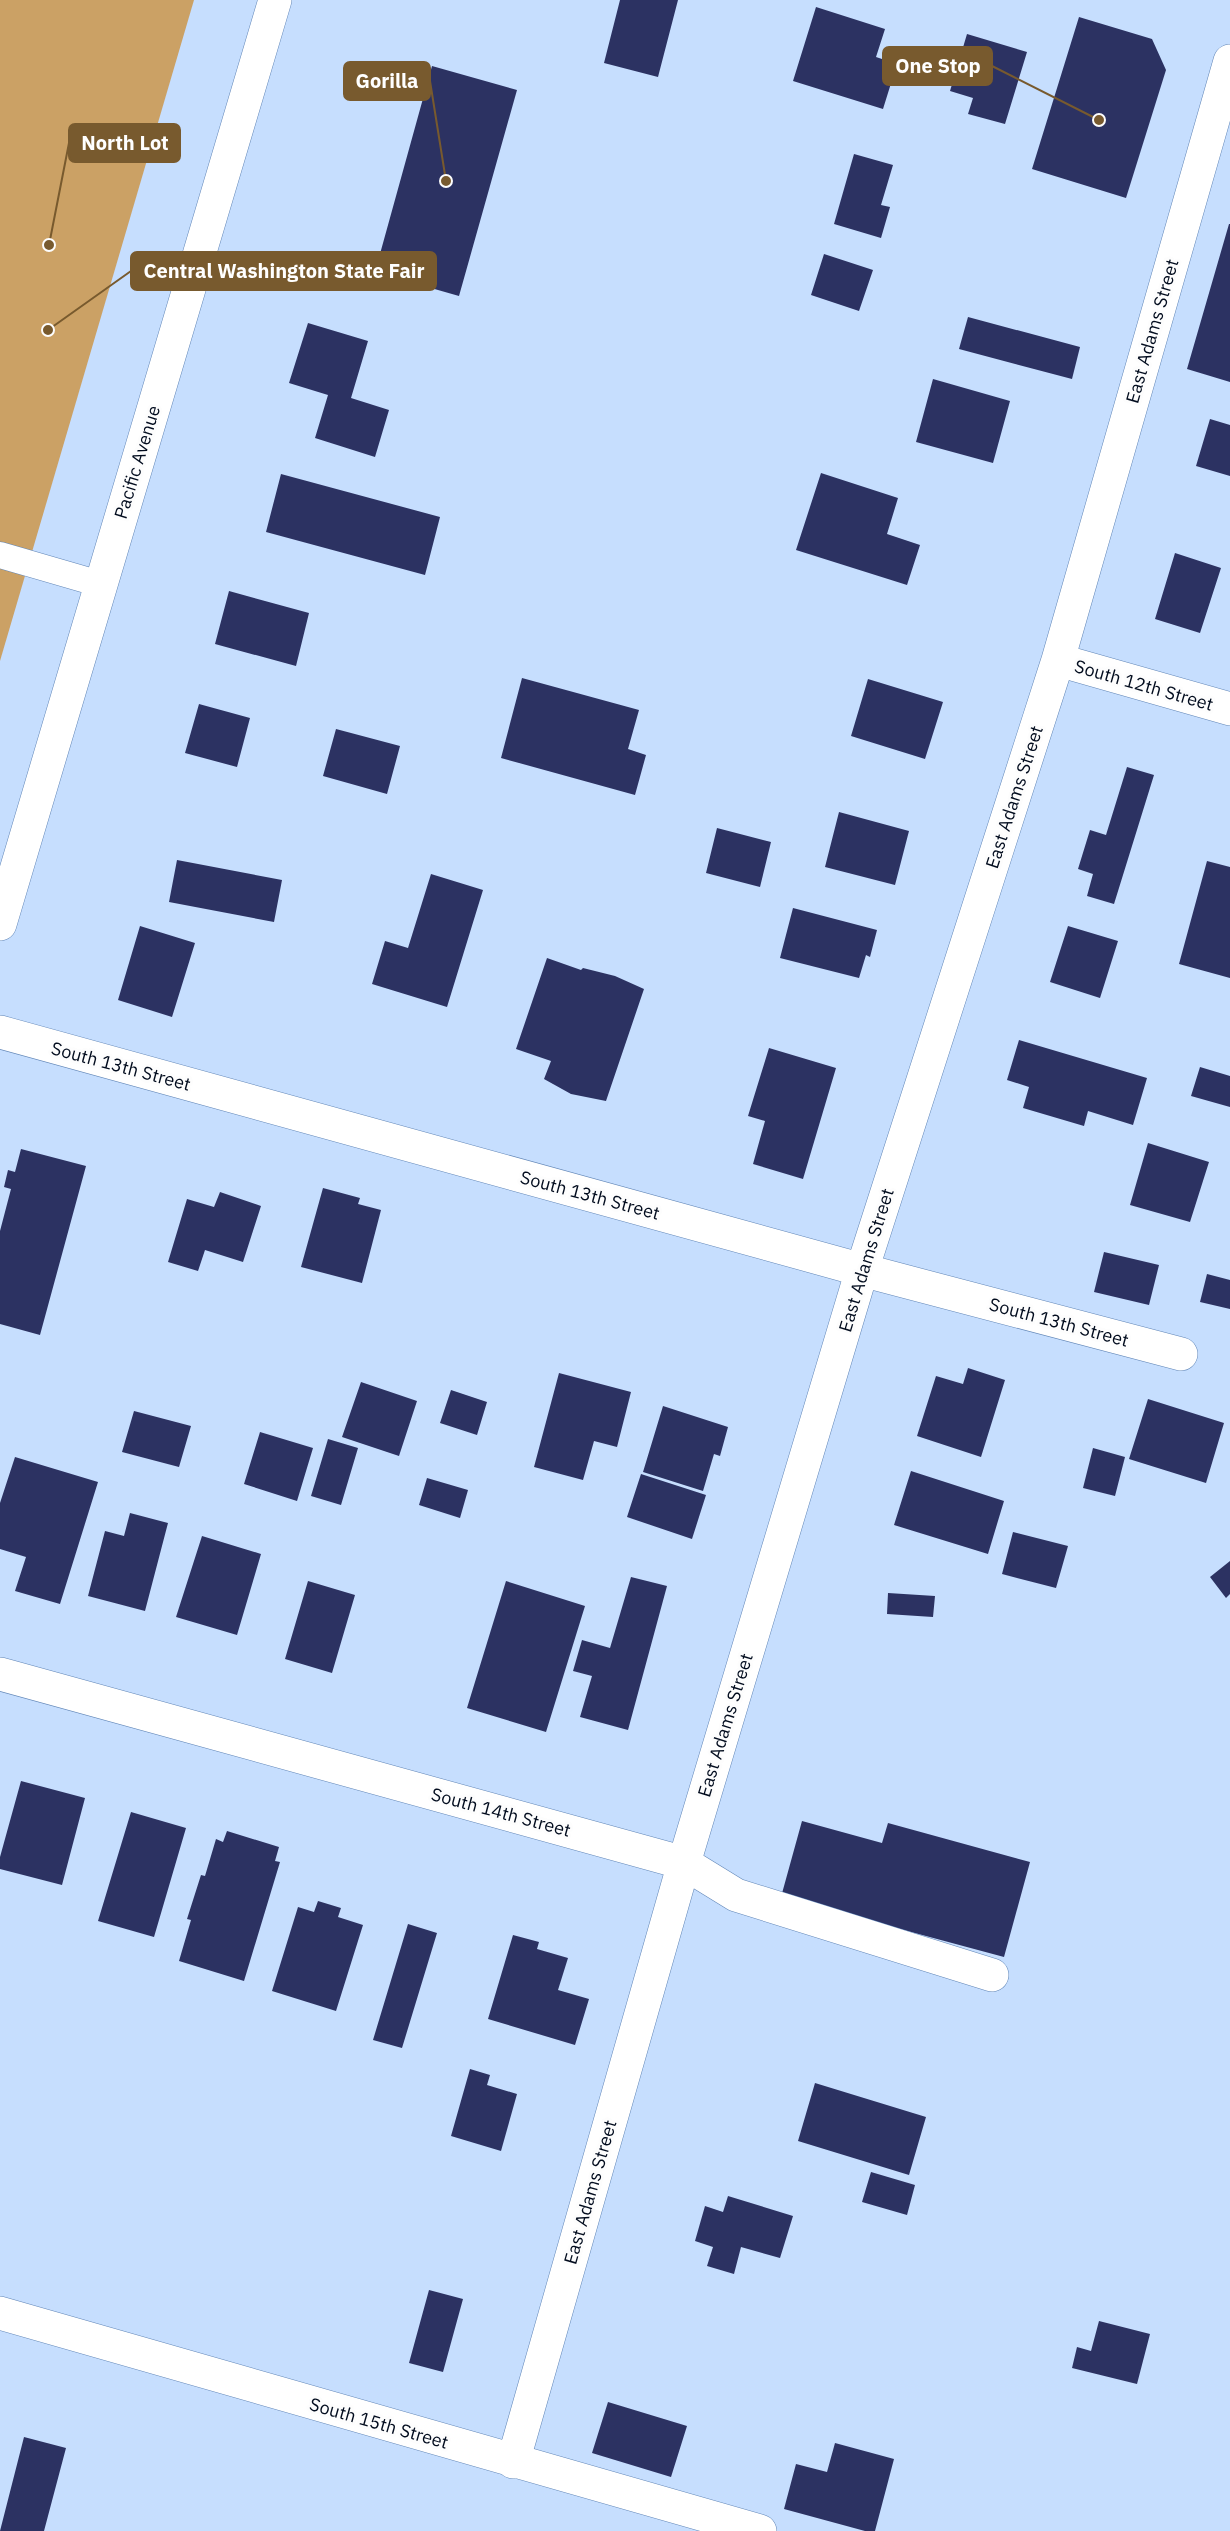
<svg xmlns="http://www.w3.org/2000/svg" width="1230" height="2531" font-family="'IBM Plex Sans',sans-serif">
<style>
.green{fill:#cba165}
.building{fill:#2c3262}
.lines{fill:none;stroke-linecap:round;stroke-linejoin:round}
.service-casing{stroke:#6186b7;stroke-width:27}
.minor-casing{stroke:#6186b7;stroke-width:34}
.tertiary-casing{stroke:#6186b7;stroke-width:34}
.service{stroke:#fff;stroke-width:26}
.minor{stroke:#fff;stroke-width:33}
.tertiary{stroke:#fff;stroke-width:33}
.labels{text-anchor:middle;dominant-baseline:central;stroke-width:6;stroke-linejoin:round;paint-order:stroke}
.street-label{font-size:18px;fill:#020c1e;stroke:#fdfdfd}
.leader{fill:none;stroke:#785a2e;stroke-width:2}
.callout-dot{fill:#785a2e;stroke:#fdfdfd;stroke-width:2}
.callout{fill:#785a2e;stroke:#785a2e;stroke-width:2}
.callout-label{font-size:20px;text-anchor:middle;font-weight:bold;fill:#fff}
</style>
<rect width="100%" height="100%" fill="#c6defe"/>
<path class="green" d="M0 0H194L0 661Z"/>
<path class="building" d="M620 0H678L658 77 604 63Z
M816 7 885 29 876 57 897 64 883 109 793 81Z
M1079 17 1152 39 1166 70 1126 198 1032 169Z
M967 34 1027 52 1005 124 968 114 973 98 950 91Z
M432 66 517 90 459 296 375 272Z
M854 154 893 165 881 205 890 207 881 238 834 224Z
M1229 224H1230V382L1187 369Z
M824 254 873 270 859 311 811 295Z
M968 317 1080 347 1072 379 959 349Z
M308 323 368 341 351 398 389 410 375 457 315 438 328 395 289 383Z
M933 379 1010 401 993 463 916 442Z
M1210 419 1230 425V476L1196 466Z
M821 473 898 498 887 534 920 545 907 585 796 550Z
M281 474 440 517 425 575 266 532Z
M1175 553 1221 568 1200 633 1155 619Z
M229 591 309 613 296 666 215 644Z
M522 678 639 710 628 749 646 755 635 795 501 758Z
M868 679 943 702 925 759 851 736Z
M199 704 250 718 237 767 185 753Z
M336 729 400 746 387 794 323 776Z
M1127 767 1154 775 1114 904 1087 896 1093 874 1078 869 1090 830 1106 835Z
M839 812 909 831 895 885 825 867Z
M717 828 771 842 760 887 706 873Z
M177 860 282 880 274 922 169 902Z
M1207 861 1230 867V978L1179 964Z
M431 874 483 890 447 1007 372 984 385 941 408 948Z
M793 908 877 930 870 957 866 955 859 978 780 958Z
M140 926 195 943 172 1017 118 1000Z
M1068 926 1118 941 1100 998 1050 982Z
M547 958 581 970 583 968 615 976 644 989 606 1101 571 1094 544 1079 551 1061 516 1049Z
M1019 1040 1147 1078 1133 1125 1088 1111 1084 1126 1023 1108 1029 1087 1007 1080Z
M769 1048 836 1068 803 1179 753 1164 765 1121 748 1116Z
M1200 1067 1230 1076V1107L1191 1096Z
M1148 1143 1209 1162 1190 1222 1130 1205Z
M21 1149 86 1166 40 1335 0 1324V1231L11 1189 4 1187 8 1170 15 1172Z
M323 1188 360 1198 358 1204 381 1210 362 1283 301 1267Z
M220 1192 261 1206 243 1262 205 1250 198 1271 168 1262 187 1199 214 1207Z
M1104 1252 1159 1265 1149 1305 1094 1292Z
M1207 1274 1230 1280V1309L1200 1302Z
M968 1368 1005 1380 981 1457 917 1436 936 1376 963 1384Z
M559 1373 631 1392 617 1447 594 1441 583 1480 534 1467Z
M361 1382 417 1401 399 1456 342 1437Z
M451 1390 487 1402 477 1435 440 1423Z
M1148 1399 1224 1423 1206 1483 1129 1459Z
M663 1406 728 1427 720 1456 714 1454 703 1491 643 1472Z
M134 1411 191 1426 179 1467 122 1452Z
M260 1432 313 1448 297 1501 244 1484Z
M328 1439 358 1448 341 1505 311 1496Z
M1093 1448 1125 1457 1115 1496 1083 1488Z
M15 1457 98 1482 60 1604 15 1591 26 1557 0 1549V1503Z
M911 1471 1004 1501 988 1554 894 1525Z
M641 1474 706 1495 692 1539 627 1517Z
M427 1478 468 1490 460 1518 419 1505Z
M130 1513 168 1523 145 1611 88 1596 105 1531 124 1536Z
M1013 1532 1068 1546 1056 1588 1002 1574Z
M202 1536 261 1554 237 1635 176 1617Z
M1230 1561V1594L1226 1598 1210 1577Z
M631 1577 667 1586 628 1730 580 1717 592 1676 573 1671 582 1640 610 1648Z
M308 1581 355 1595 332 1673 285 1659Z
M506 1581 585 1606 546 1732 467 1708Z
M888 1593 935 1596 933 1617 887 1614Z
M21 1781 85 1798 62 1885 0 1869V1857Z
M131 1812 186 1828 154 1937 98 1921Z
M802 1821 882 1843 888 1823 1030 1862 1004 1957 781 1897Z
M227 1831 279 1847 275 1861 280 1862 244 1981 179 1961 191 1920 187 1919 201 1875 205 1876 216 1839 223 1842Z
M318 1901 341 1908 338 1917 363 1925 336 2011 272 1991 298 1907 314 1912Z
M408 1924 437 1933 402 2048 373 2040Z
M513 1935 539 1942 537 1949 568 1958 558 1990 589 1999 575 2045 488 2019Z
M470 2069 490 2075 487 2085 517 2094 501 2151 451 2136Z
M815 2083 926 2117 909 2175 798 2141Z
M871 2172 915 2185 907 2215 862 2202Z
M728 2196 793 2216 780 2258 741 2247 734 2274 707 2266 713 2247 695 2241 705 2206 723 2212Z
M429 2290 463 2299 443 2372 409 2363Z
M1099 2321 1150 2334 1137 2384 1072 2368 1077 2347 1091 2351Z
M608 2402 687 2426 671 2477 592 2453Z
M24 2437 66 2448 44 2531H0Z
M835 2443 894 2459 875 2531H865L784 2509 796 2464 827 2472Z"/>
<g class="lines">
<g class="service-casing">
<path id="service" d="M0 555 100 584"/>
</g>
<g class="minor-casing">
<path id="minor" d="M1058 660 1230 709
M0 1032 862 1270 1181 1354
M0 1674 684 1863 736 1895 992 1975
M0 2313 760 2531
M513 2462 684 1863 862 1270 1058 660 1230 61"/>
</g>
<g class="tertiary-casing">
<path id="tertiary" d="M0 924 275 0"/>
</g>
<use href="#service" class="service"/>
<use href="#minor" class="minor"/>
<use href="#tertiary" class="tertiary"/>
</g>
<g class="labels">
<g class="street-label">
<text transform="translate(1152 331) rotate(-74)">East Adams Street</text>
<text transform="translate(137 462) rotate(-73)">Pacific Avenue</text>
<text transform="translate(1144 685) rotate(16)">South 12th Street</text>
<text transform="translate(1014 797) rotate(-72)">East Adams Street</text>
<text transform="translate(121 1066) rotate(15)">South 13th Street</text>
<text transform="translate(590 1195) rotate(15)">South 13th Street</text>
<text transform="translate(866 1260) rotate(-73)">East Adams Street</text>
<text transform="translate(1059 1322) rotate(15)">South 13th Street</text>
<text transform="translate(725 1725) rotate(-73)">East Adams Street</text>
<text transform="translate(501 1812) rotate(15)">South 14th Street</text>
<text transform="translate(590 2192) rotate(-74)">East Adams Street</text>
<text transform="translate(379 2423) rotate(16)">South 15th Street</text>
</g>
</g>
<path class="leader" d="M1099 120L992 66M446 181L430 81M49 245L69 143M48 330L131 271"/>
<g class="callout-dot">
<circle cx="1099" cy="120" r="6"/>
<circle cx="446" cy="181" r="6"/>
<circle cx="49" cy="245" r="6"/>
<circle cx="48" cy="330" r="6"/>
</g>
<g class="callout">
<rect x="883" y="47" width="109" height="38" rx="6"/>
<rect x="344" y="62" width="86" height="38" rx="6"/>
<rect x="69" y="124" width="111" height="38" rx="6"/>
<rect x="131" y="252" width="305" height="38" rx="6"/>
</g>
<g class="callout-label">
<text x="938" y="73">One Stop</text>
<text x="387" y="88">Gorilla</text>
<text x="125" y="150">North Lot</text>
<text x="284" y="278">Central Washington State Fair</text>
</g>
</svg>
